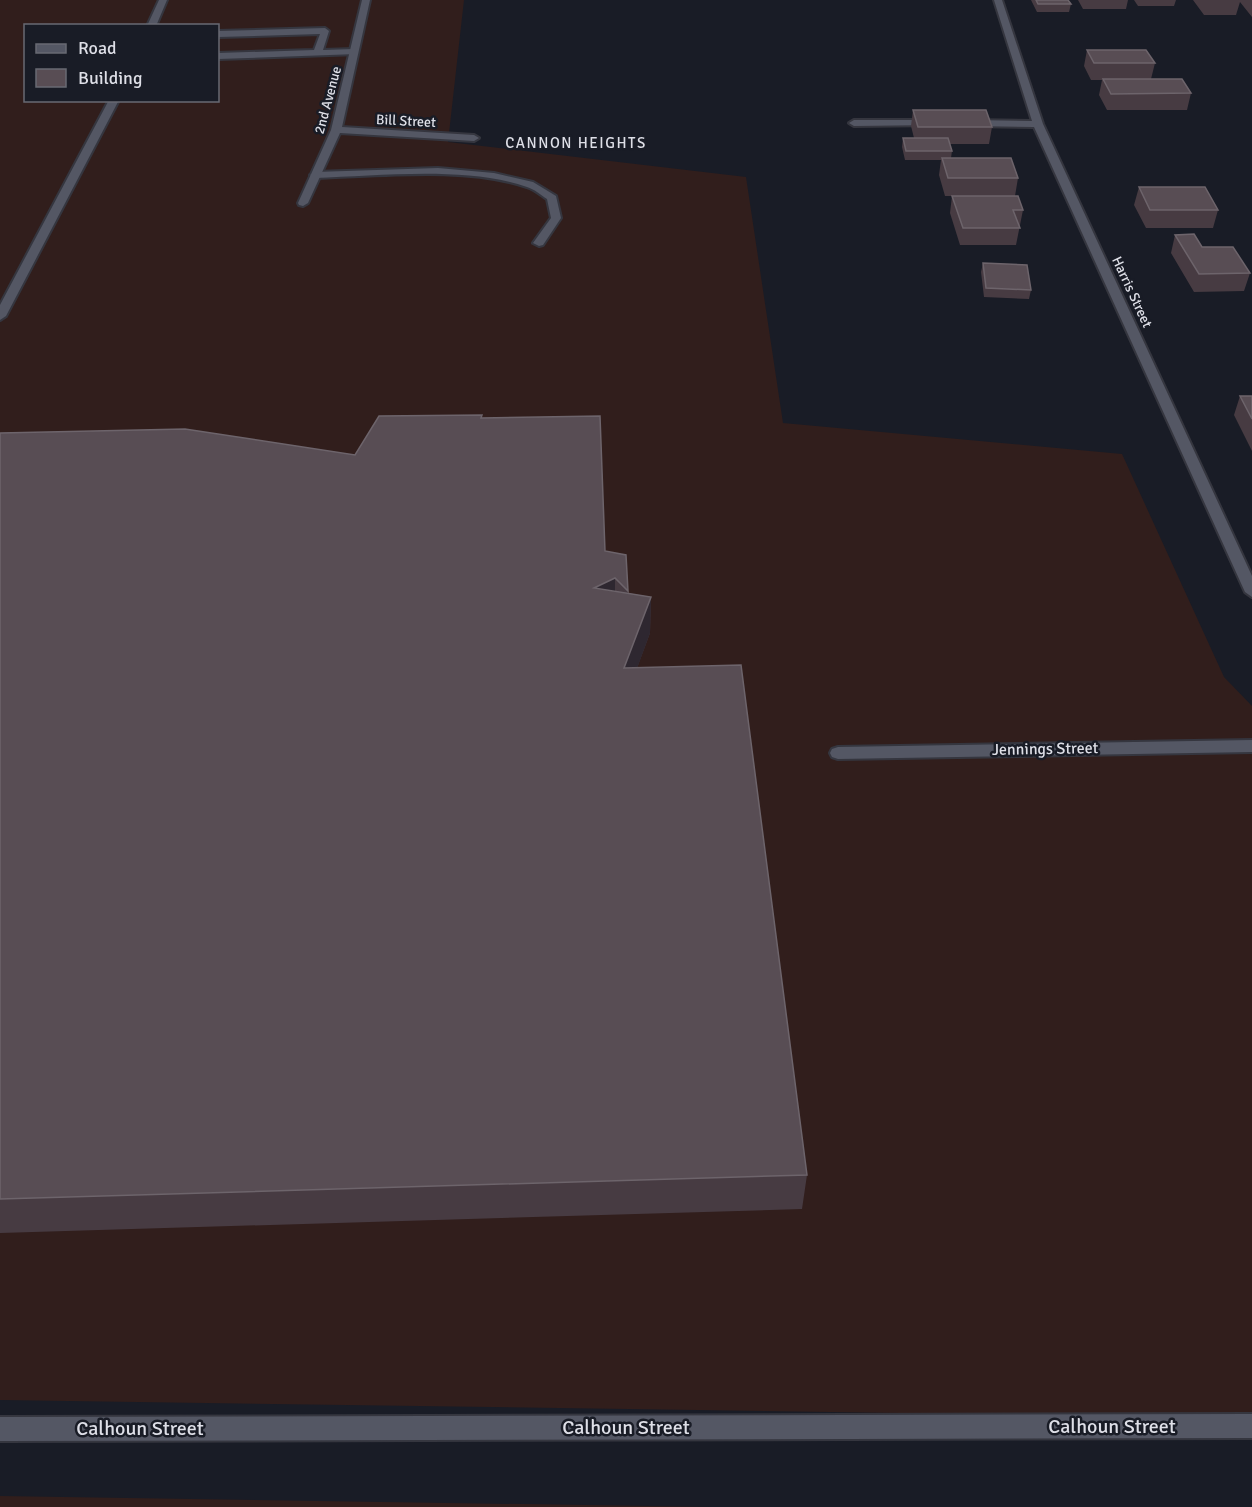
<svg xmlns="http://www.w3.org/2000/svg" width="1252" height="1507" font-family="Signika,sans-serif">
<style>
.industrial{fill:#311e1c;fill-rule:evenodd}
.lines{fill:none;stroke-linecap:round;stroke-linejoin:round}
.service-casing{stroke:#35363f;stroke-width:4}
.minor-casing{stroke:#35363f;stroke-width:4}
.service{fill:#545764;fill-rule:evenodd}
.minor{fill:#545764;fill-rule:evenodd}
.wall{fill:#473b42}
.shaded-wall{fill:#2e2730}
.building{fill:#584d54;stroke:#6d646b;stroke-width:1.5}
.labels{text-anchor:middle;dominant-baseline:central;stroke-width:5;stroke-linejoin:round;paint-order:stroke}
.far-street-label{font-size:14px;fill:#dedfe7;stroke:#191c26}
.far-neighbourhood-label{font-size:15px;letter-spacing:1.5px;fill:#dedfe7;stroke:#191c26}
.street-label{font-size:16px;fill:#dedfe7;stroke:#191c26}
.near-street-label{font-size:20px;fill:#dedfe7;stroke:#191c26}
</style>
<rect width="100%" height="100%" fill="#191c26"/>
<path class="industrial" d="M0 0H464L448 142 746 177 783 423 1122 454 1224 677 1252 706V1418L0 1400ZM26 26H218V100H26Z
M0 1496 712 1507H0Z"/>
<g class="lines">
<g class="service-casing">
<path id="service" d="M159 0H167L156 26H147Z
M325 28 329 31 323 50 354 49 357 50V54L218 59V53L314 50 320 34 218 37V31Z
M109 100H119L6 316 0 320V305Z
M438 168 494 173 533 182 556 196 561 218 543 245 539 246 533 243 551 218 547 199C541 195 534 189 527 187 466 166 380 176 315 178L310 175 315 172Z"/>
</g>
<g class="minor-casing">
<path id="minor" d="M362 0H370L342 127 474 135 479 138 474 141 340 133 308 203 303 206 299 205 298 203 331 130Z
M994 0H1002L1043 124 1252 576V597L1245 592 1034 127 969 126 964 123 969 120 1032 121Z
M932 120 936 121V125L854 126 849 123 854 120Z
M1252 740V752L838 759 832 757 830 753 832 749 838 747Z
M1252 1414V1438L0 1441V1417Z"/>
</g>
<use href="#service" class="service"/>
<use href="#minor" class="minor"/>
</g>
<path class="wall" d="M1031 0H1068L1071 4 1069 12H1037Z
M1078 0H1128L1126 9H1083Z
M1134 0H1176L1174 6H1138Z
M1193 0H1252V17L1240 2 1236 15H1204Z
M1087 50 1155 63 1151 79 1191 93 1187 110H1107L1099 95 1102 80H1091L1084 66Z
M913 110 992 127 989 144H950L952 151 951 158 1018 178 1015 196H945L939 175 941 160H905L902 147 903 138H914L911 126Z
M1139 187 1218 210 1213 228H1146L1134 205Z
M952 196 1023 210 1016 245H960L950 213Z
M1175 235 1202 247 1250 273 1244 291 1194 292 1171 253Z
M983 263 1031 290 1029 299 984 297 981 272Z
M1240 396H1252V451L1234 415Z
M482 418 605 551 626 555 628 593 651 597 650 633 637 668 807 1175 802 1209 0 1233V433L355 455Z"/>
<path class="shaded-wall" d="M615 578V614L594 588Z
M651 597 650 633 624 704V668Z"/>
<path class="building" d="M1036 0H1068L1071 4H1038Z
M1087 50H1146L1155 63H1094Z
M1103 79H1182L1191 93 1111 94Z
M913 110H986L992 127H918Z
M903 138H948L952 151H906Z
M942 158H1011L1018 178H948Z
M1139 187H1205L1218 210H1150Z
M952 196H1018L1023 210H1013L1020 228H963Z
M1194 234 1202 247H1233L1250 273 1199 274 1175 235Z
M983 263 1027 265 1031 290 986 288Z
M1240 396H1252V419Z
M482 415 481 418 600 416 605 551 626 555 628 591 615 578 594 588 651 597 624 668 741 665 807 1175 0 1199V433L185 429 355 455 379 416Z"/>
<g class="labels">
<g class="far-street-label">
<text transform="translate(328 100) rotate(-75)">2nd Avenue</text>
<text transform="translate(406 121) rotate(3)">Bill Street</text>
<text transform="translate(1132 292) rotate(65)">Harris Street</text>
</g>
<g class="far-neighbourhood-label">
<text x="576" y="143">CANNON HEIGHTS</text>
</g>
<g class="street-label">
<text transform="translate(1045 749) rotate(-1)">Jennings Street</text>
</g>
<g class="near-street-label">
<text x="1112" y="1426">Calhoun Street</text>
<text x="626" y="1427">Calhoun Street</text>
<text x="140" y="1428">Calhoun Street</text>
</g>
</g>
<rect x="24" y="24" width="195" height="78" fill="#191c26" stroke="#686a73" stroke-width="1.5"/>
<rect x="36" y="44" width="30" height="9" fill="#545764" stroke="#686a73" stroke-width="1.5"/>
<text x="78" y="54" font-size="18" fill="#dedfe7">Road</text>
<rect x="36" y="69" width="30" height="18" fill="#584d54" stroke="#686a73" stroke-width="1.5"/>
<text x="78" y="84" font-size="18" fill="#dedfe7">Building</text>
</svg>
